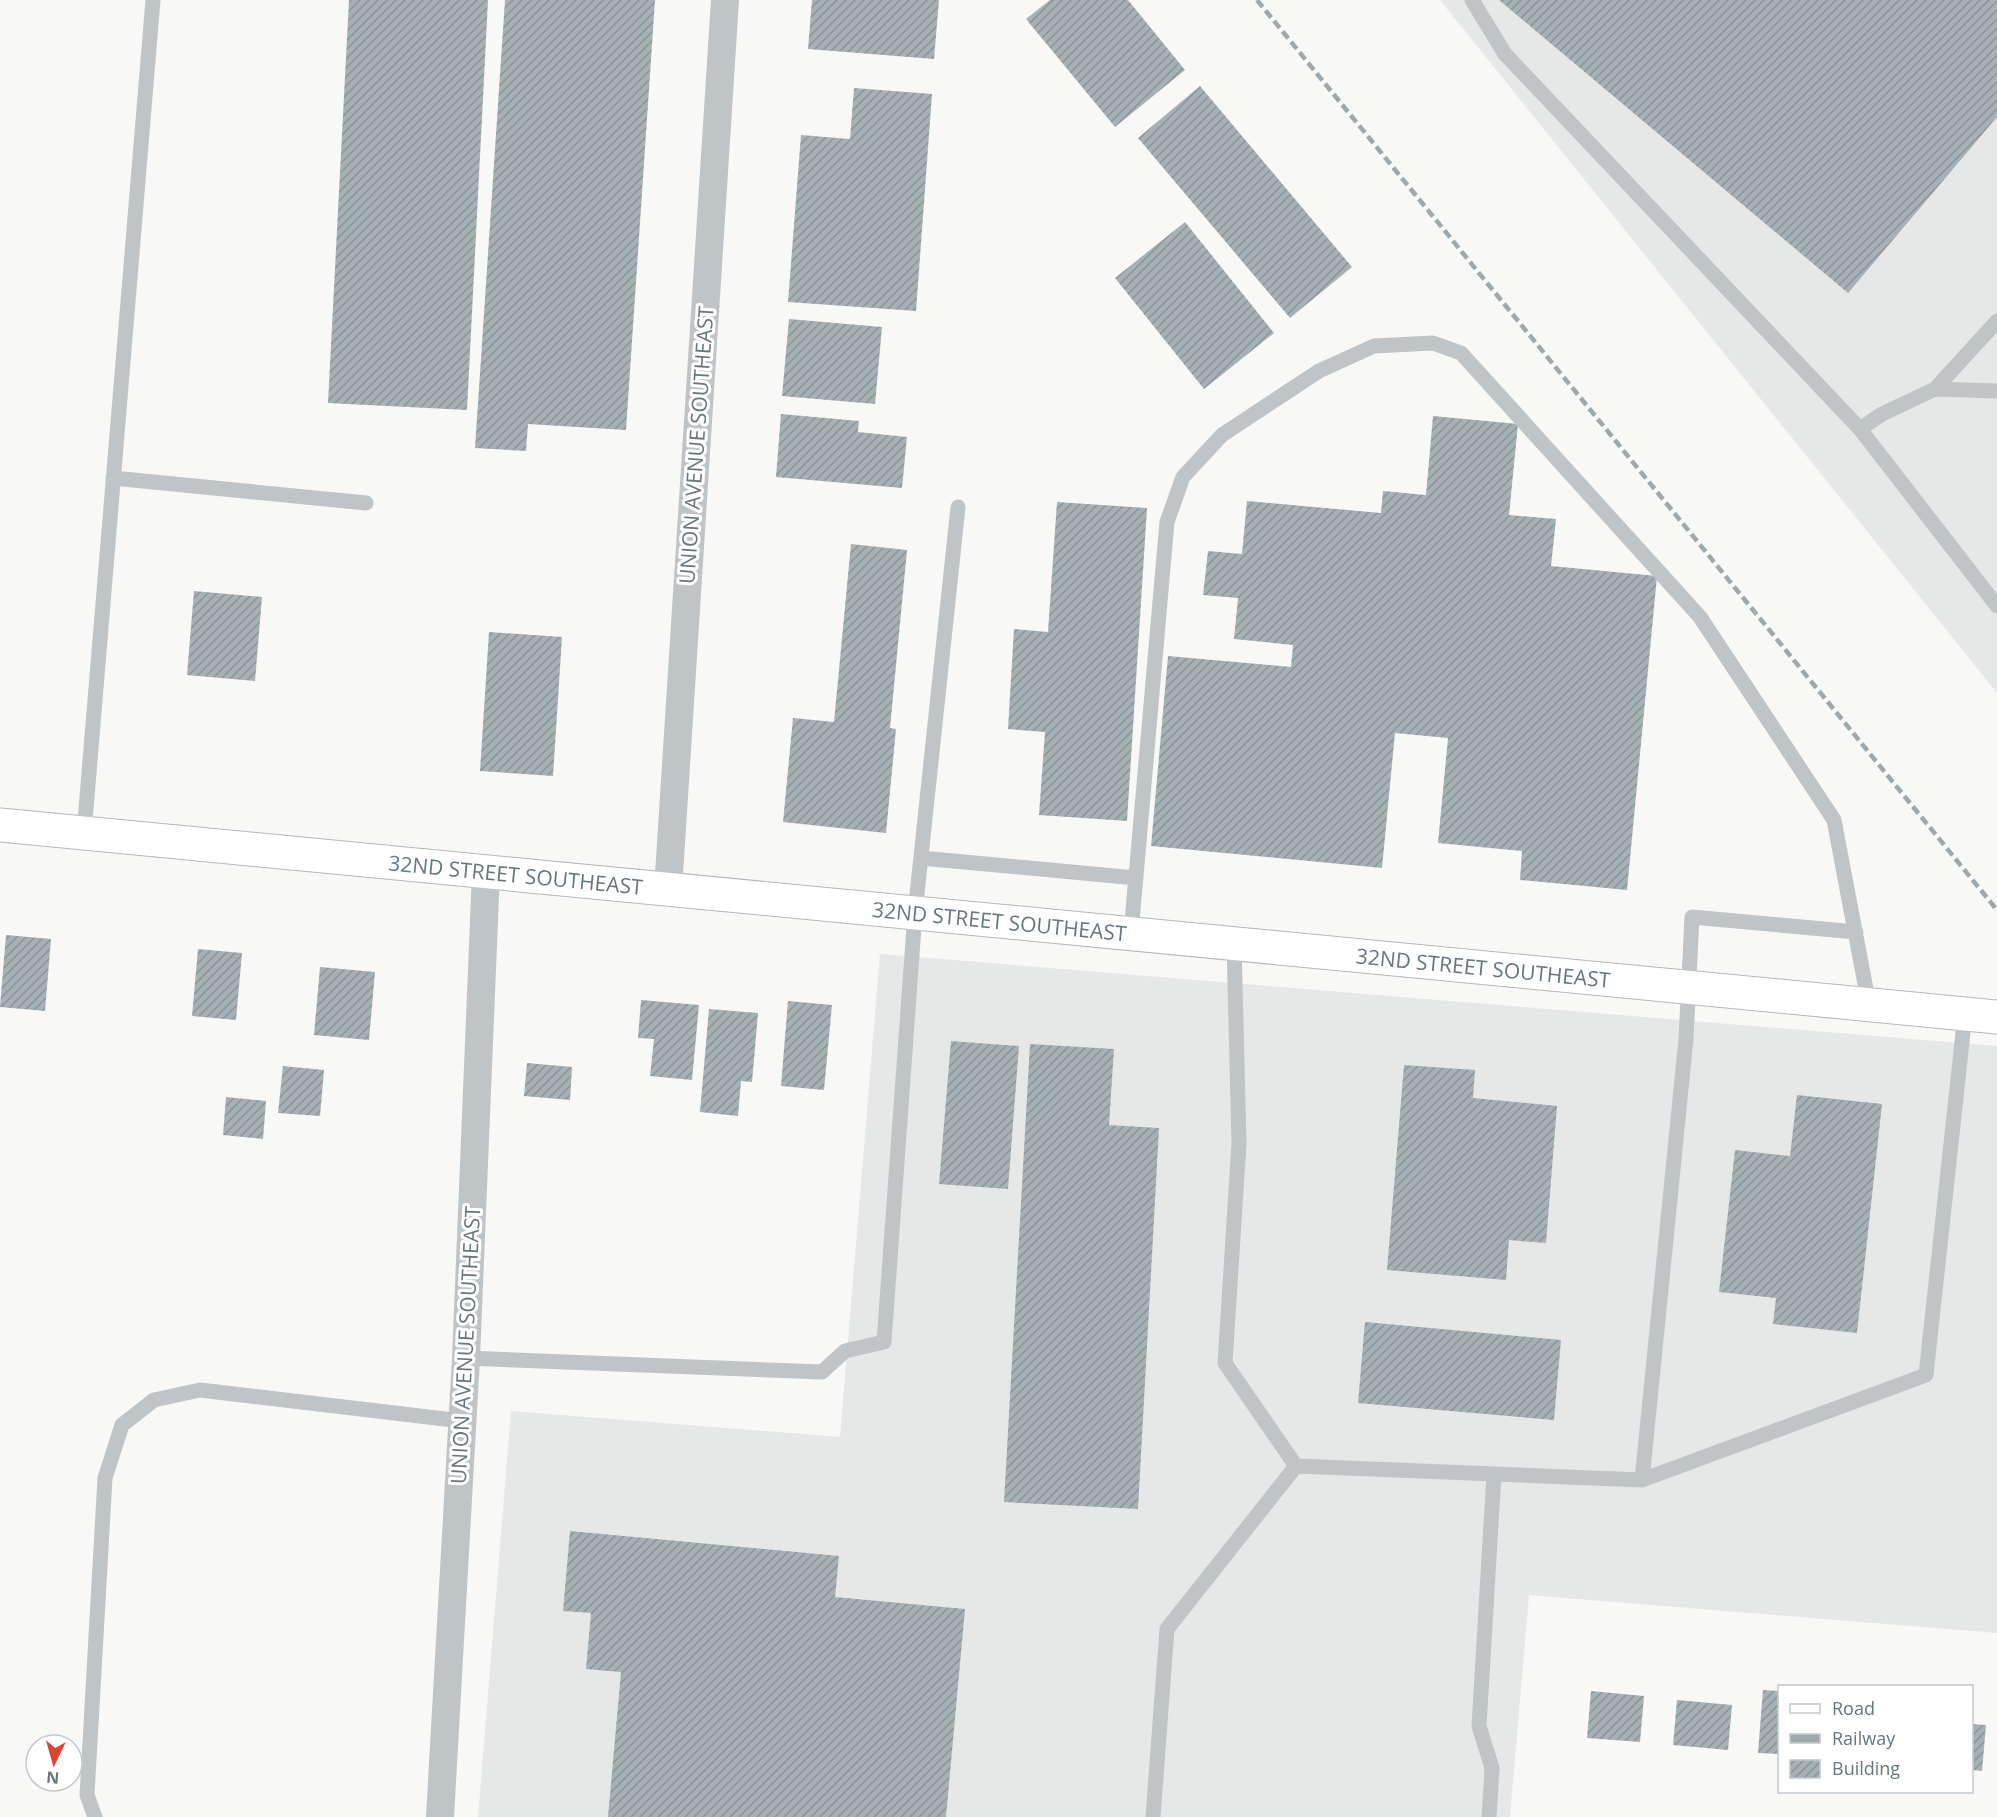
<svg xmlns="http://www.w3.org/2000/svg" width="1997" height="1817" font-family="'Open Sans',sans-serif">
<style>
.built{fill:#e6e8e7}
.building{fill:url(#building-hatch)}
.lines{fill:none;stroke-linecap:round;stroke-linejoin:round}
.secondary-casing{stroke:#b2b9bc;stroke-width:35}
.lane{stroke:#bfc5c7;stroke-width:15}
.street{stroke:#bfc5c7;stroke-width:28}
.secondary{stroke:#fff;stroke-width:33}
.rail{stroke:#9fa8ac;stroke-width:4.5;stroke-dasharray:9 4.5;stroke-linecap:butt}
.labels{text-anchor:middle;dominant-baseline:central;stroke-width:6;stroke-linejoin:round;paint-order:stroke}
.street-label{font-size:21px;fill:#64777f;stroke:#fff}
</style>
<defs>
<pattern id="building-hatch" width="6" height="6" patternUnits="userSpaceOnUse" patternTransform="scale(1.5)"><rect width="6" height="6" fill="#a6b1b5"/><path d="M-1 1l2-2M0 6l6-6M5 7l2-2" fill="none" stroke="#8b9598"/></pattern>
</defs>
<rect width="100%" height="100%" fill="#f8f8f6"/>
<path class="built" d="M1440 0H1997V693Z
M880 954 1997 1046V1633L1529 1595 1510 1817H478L511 1411 840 1437Z"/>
<path class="building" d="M349 0H488L467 410 328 403Z
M505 0H655L626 430 528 424 526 451 475 448Z
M812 0H939L934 59 808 49Z
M1050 0H1128L1185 70 1115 127 1026 19Z
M1499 0H1997V117L1848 293Z
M1200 86 1352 267 1290 318 1138 138Z
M854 88 932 94 916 311 788 302 801 135 850 139Z
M1185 222 1274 333 1204 389 1115 278Z
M789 319 882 327 875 404 782 396Z
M781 414 859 421 858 432 907 437 902 488 776 477Z
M1433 416 1518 424 1509 515 1556 519 1551 566 1657 576 1627 890 1520 880 1522 851 1438 843 1448 738 1395 733 1382 868 1151 846 1168 656 1291 667 1293 645 1234 639 1238 598 1203 595 1208 551 1242 554 1247 501 1381 513 1383 491 1426 495Z
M1057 502 1147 508 1127 821 1039 815 1045 732 1008 729 1014 629 1048 632Z
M851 544 907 550 890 728 896 729 886 833 783 822 793 718 834 722Z
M194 591 262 597 255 681 187 675Z
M489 632 562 637 553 776 480 771Z
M6 935 51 939 45 1011 0 1007Z
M198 949 242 953 236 1020 192 1016Z
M320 967 375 972 369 1040 314 1035Z
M641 1000 699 1005 692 1080 650 1076 654 1039 638 1038Z
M788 1001 832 1005 824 1090 781 1086Z
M709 1009 758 1013 752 1082 741 1081 738 1116 700 1112Z
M951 1041 1019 1046 1008 1189 939 1184Z
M1030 1044 1114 1049 1109 1125 1159 1128 1138 1509 1004 1502Z
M527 1063 572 1067 570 1100 524 1096Z
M1404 1065 1475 1070 1473 1098 1557 1106 1546 1243 1509 1240 1506 1280 1387 1270Z
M283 1066 324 1070 320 1116 278 1113Z
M1797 1095 1882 1104 1857 1333 1773 1324 1776 1298 1719 1292 1735 1150 1790 1156Z
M226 1097 266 1101 263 1139 223 1135Z
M1365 1322 1561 1340 1554 1420 1358 1403Z
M570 1531 839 1556 835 1597 965 1609 946 1817H608L621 1672 586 1669 591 1613 563 1611Z
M1763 1690 1780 1691V1754L1758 1753Z
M1591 1691 1644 1696 1640 1742 1587 1738Z
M1677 1700 1732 1705 1728 1750 1673 1745Z
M1972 1724 1986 1725 1982 1771 1972 1770Z"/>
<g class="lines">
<g class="secondary-casing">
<g id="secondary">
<path id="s1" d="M0 825 1997 1017"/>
</g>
</g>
<path class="lane" d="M1472 0 1505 54 1860 429 1997 606
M1935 389 1997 321
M1860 429 1882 414 1935 389 1997 391
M113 478 366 503
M84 833 153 0
M921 858 1136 878
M1131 933 1167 522 1183 477 1222 435 1319 371 1374 346 1433 343 1461 353 1700 617 1834 820 1869 1005
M1234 942 1239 1144 1225 1363 1296 1466 1642 1480 1926 1375 1965 1014
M466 1358 822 1372 845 1351 884 1342 915 913 958 507
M1642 1480 1686 1039 1692 917 1856 932
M95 1817 87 1795 105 1478 122 1425 154 1400 200 1390 462 1421
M1153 1817 1167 1629 1296 1466
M1489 1817 1492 1768 1479 1726 1494 1474"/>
<path class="street" d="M668 890 725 0
M440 1817 466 1358 486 872"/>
<use href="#secondary" class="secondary"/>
<path class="rail" d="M1257 0 1997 910"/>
</g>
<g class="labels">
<g class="street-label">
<text transform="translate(696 445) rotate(-86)">UNION AVENUE SOUTHEAST</text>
<text stroke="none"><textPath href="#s1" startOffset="518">32ND STREET SOUTHEAST</textPath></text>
<text stroke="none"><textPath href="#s1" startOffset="1004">32ND STREET SOUTHEAST</textPath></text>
<text stroke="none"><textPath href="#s1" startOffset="1490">32ND STREET SOUTHEAST</textPath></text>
<text transform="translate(465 1345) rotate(-87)">UNION AVENUE SOUTHEAST</text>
</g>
</g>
<rect x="1778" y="1685" width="195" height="108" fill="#ffffff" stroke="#c1c9cc" stroke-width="1.5"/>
<rect x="1790" y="1704" width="30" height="9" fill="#ffffff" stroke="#c1c9cc" stroke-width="1.5"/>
<text x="1832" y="1715" font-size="18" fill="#64777f">Road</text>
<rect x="1790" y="1734" width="30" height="9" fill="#9fa8ac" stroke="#c1c9cc" stroke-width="1.5"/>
<text x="1832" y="1745" font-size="18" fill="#64777f">Railway</text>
<rect x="1790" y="1760" width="30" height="18" fill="url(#building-hatch)" stroke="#c1c9cc" stroke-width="1.5"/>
<text x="1832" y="1775" font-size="18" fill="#64777f">Building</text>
<g transform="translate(54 1763) rotate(185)"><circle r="28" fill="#ffffff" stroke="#c1c9cc" stroke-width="1.5"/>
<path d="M0-4.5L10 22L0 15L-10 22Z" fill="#de4430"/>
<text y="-9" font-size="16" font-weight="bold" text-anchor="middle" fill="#64777f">N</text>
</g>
</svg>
